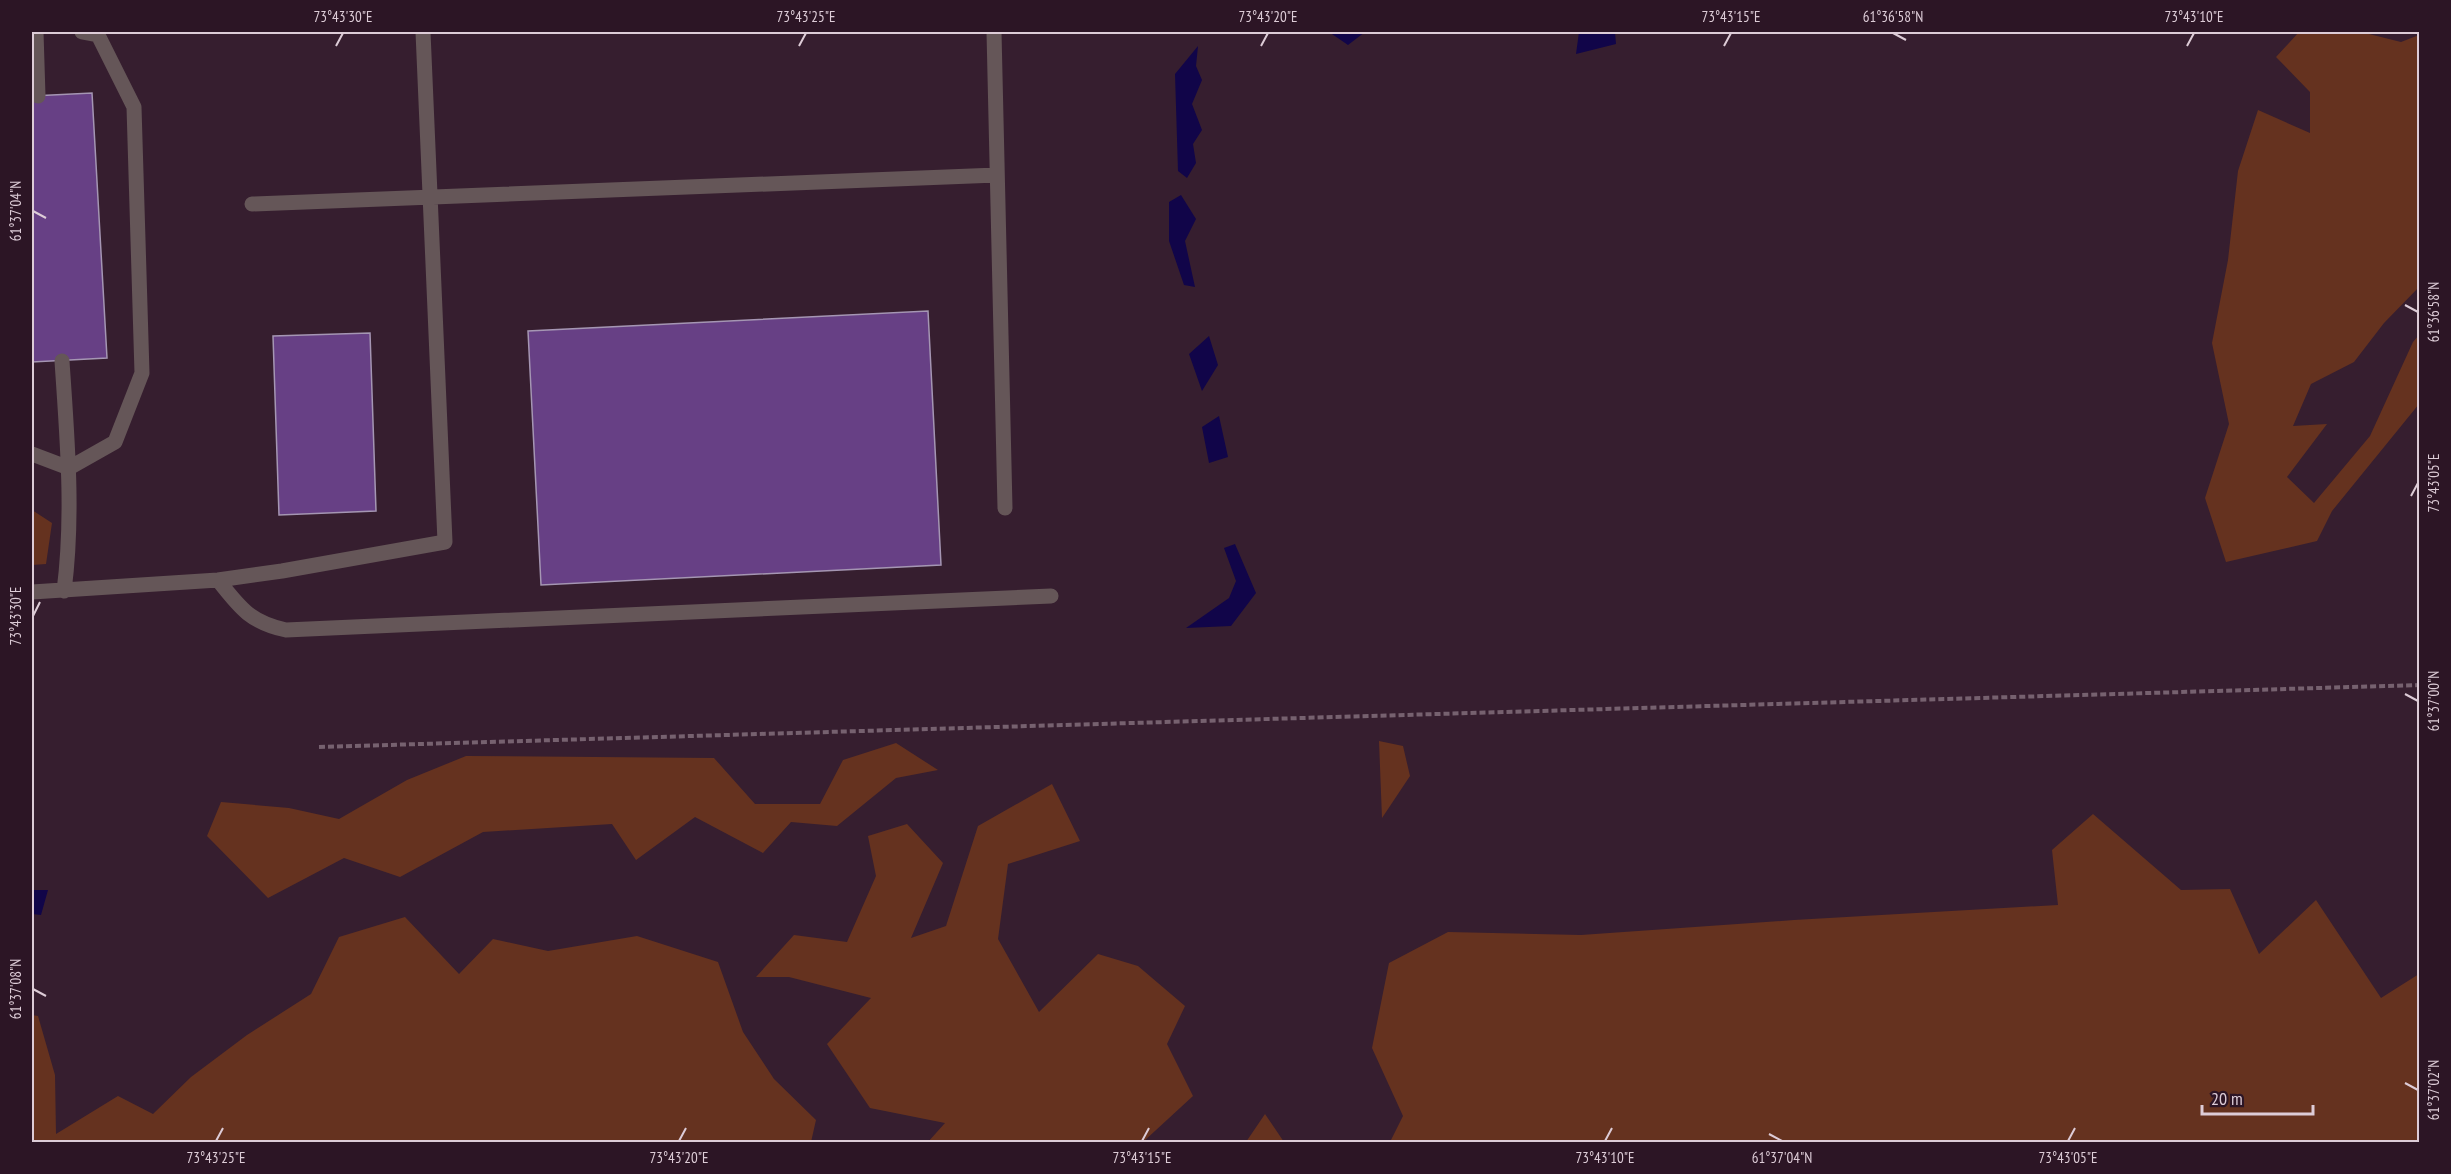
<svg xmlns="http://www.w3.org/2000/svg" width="2451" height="1174" font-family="'PT Sans Narrow',sans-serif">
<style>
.green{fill:#65321f}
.water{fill:#110549}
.building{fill:#674085;stroke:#a596b3;stroke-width:1.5}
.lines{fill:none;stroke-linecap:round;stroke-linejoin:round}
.path{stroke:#76616f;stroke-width:4;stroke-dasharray:6 3;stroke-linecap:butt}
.lane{stroke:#655658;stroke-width:15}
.ticks{fill:none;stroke:#ddccd7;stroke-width:2}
.neatline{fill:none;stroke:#ddccd7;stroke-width:2}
.ticks-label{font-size:15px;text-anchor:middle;fill:#ddccd7}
</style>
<rect width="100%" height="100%" fill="#361e2f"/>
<path class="green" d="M2299 32H2361L2401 42 2419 35 2420 286 2384 323 2354 362 2311 384 2293 426 2327 424 2287 477 2314 503 2370 436 2413 342 2419 335V404L2332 511 2317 541 2226 562 2205 498 2229 424 2212 343 2228 260 2238 171 2258 110 2310 133V92L2276 57Z
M32 510 52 523 46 564 32 565Z
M1379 741 1403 746 1410 776 1382 818Z
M896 743 938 770 896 778 837 826 791 822 763 853 695 817 636 860 612 824 483 832 400 877 344 858 268 898 207 836 221 802 289 808 339 819 407 780 466 756 714 758 755 804H820L843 760Z
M1052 784 1080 841 1008 864 998 939 1039 1012 1098 954 1138 966 1185 1006 1167 1044 1193 1096 1143 1142H928L945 1123 870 1108 827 1044 871 998 789 977H756L794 935 847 942 876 876 868 836 907 824 943 863 911 938 946 926 978 826Z
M2093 814 2181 890 2230 889 2259 954 2316 900 2381 998 2419 974V1142H1390L1403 1116 1372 1048 1389 963 1448 932 1581 935 1794 920 2058 905 2052 850Z
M405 917 459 974 493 939 548 951 637 936 718 962 743 1032 774 1079 816 1120 811 1142H32V1015L38 1016 55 1075 56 1134 118 1096 153 1114 191 1077 247 1035 311 994 339 937Z
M1265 1114 1284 1142H1246Z"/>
<path class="water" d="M1329 32H1365L1348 45Z
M1579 32H1615L1616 44 1576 54Z
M1198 46 1196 66 1202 80 1192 104 1202 130 1193 144 1196 163 1187 178 1178 171 1175 74Z
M1181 195 1196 219 1185 241 1195 287 1184 285 1169 241V202Z
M1209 336 1218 365 1202 391 1189 354Z
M1219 416 1228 457 1209 463 1202 427Z
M1235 544 1256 593 1231 626 1186 628 1229 598 1236 581 1224 548Z
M32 890H48L41 915 32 914Z"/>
<path class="building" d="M92 93 107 358 32 362V96Z
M928 311 941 565 541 585 528 331Z
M370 333 376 511 279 515 273 336Z"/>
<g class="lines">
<path class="path" d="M319 747 2420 685"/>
<path class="lane" d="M36 32 38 96
M994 32 1005 508
M252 204 997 175
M62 361C67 437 74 514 64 591
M32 454 69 468 115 442 142 373 134 107 98 35 82 32
M218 580C240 608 250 622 286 630L1051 596
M32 592 218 580 282 571 445 542 423 32"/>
</g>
<path class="ticks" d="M1893 33 1906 40M336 46 343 33M799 46 806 33M1261 46 1268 33M1724 46 1731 33M2187 46 2194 33M33 211 46 218M2405 305 2418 312M2411 496 2418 483M33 616 40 602M2405 694 2418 701M33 989 46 996M2405 1083 2418 1090M1769 1134 1782 1141M216 1141 223 1128M679 1141 686 1128M1142 1141 1149 1128M1605 1141 1612 1128M2068 1141 2075 1128"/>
<rect width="2451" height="1174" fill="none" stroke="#2c1525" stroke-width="66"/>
<path d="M2202 1105v9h111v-9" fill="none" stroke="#ddccd7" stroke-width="3"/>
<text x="2211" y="1105" font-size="18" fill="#ddccd7" stroke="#2c1525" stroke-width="4.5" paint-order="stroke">20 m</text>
<rect x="33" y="33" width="2385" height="1108" class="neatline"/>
<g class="ticks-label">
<text x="343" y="22">73°43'30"E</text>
<text x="806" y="22">73°43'25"E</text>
<text x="1268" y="22">73°43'20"E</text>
<text x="1731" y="22">73°43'15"E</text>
<text x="1893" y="22">61°36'58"N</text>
<text x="2194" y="22">73°43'10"E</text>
<text transform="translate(16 211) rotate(-90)" y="5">61°37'04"N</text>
<text transform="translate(2434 312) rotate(-90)" y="5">61°36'58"N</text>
<text transform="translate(2434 483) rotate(-90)" y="5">73°43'05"E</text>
<text transform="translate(16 616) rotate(-90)" y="5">73°43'30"E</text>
<text transform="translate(2434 701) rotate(-90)" y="5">61°37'00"N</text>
<text transform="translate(16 989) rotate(-90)" y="5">61°37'08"N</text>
<text transform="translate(2434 1090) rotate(-90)" y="5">61°37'02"N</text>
<text x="216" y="1163">73°43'25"E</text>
<text x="679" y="1163">73°43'20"E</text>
<text x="1142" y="1163">73°43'15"E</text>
<text x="1605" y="1163">73°43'10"E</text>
<text x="1782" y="1163">61°37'04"N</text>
<text x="2068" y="1163">73°43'05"E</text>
</g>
</svg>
